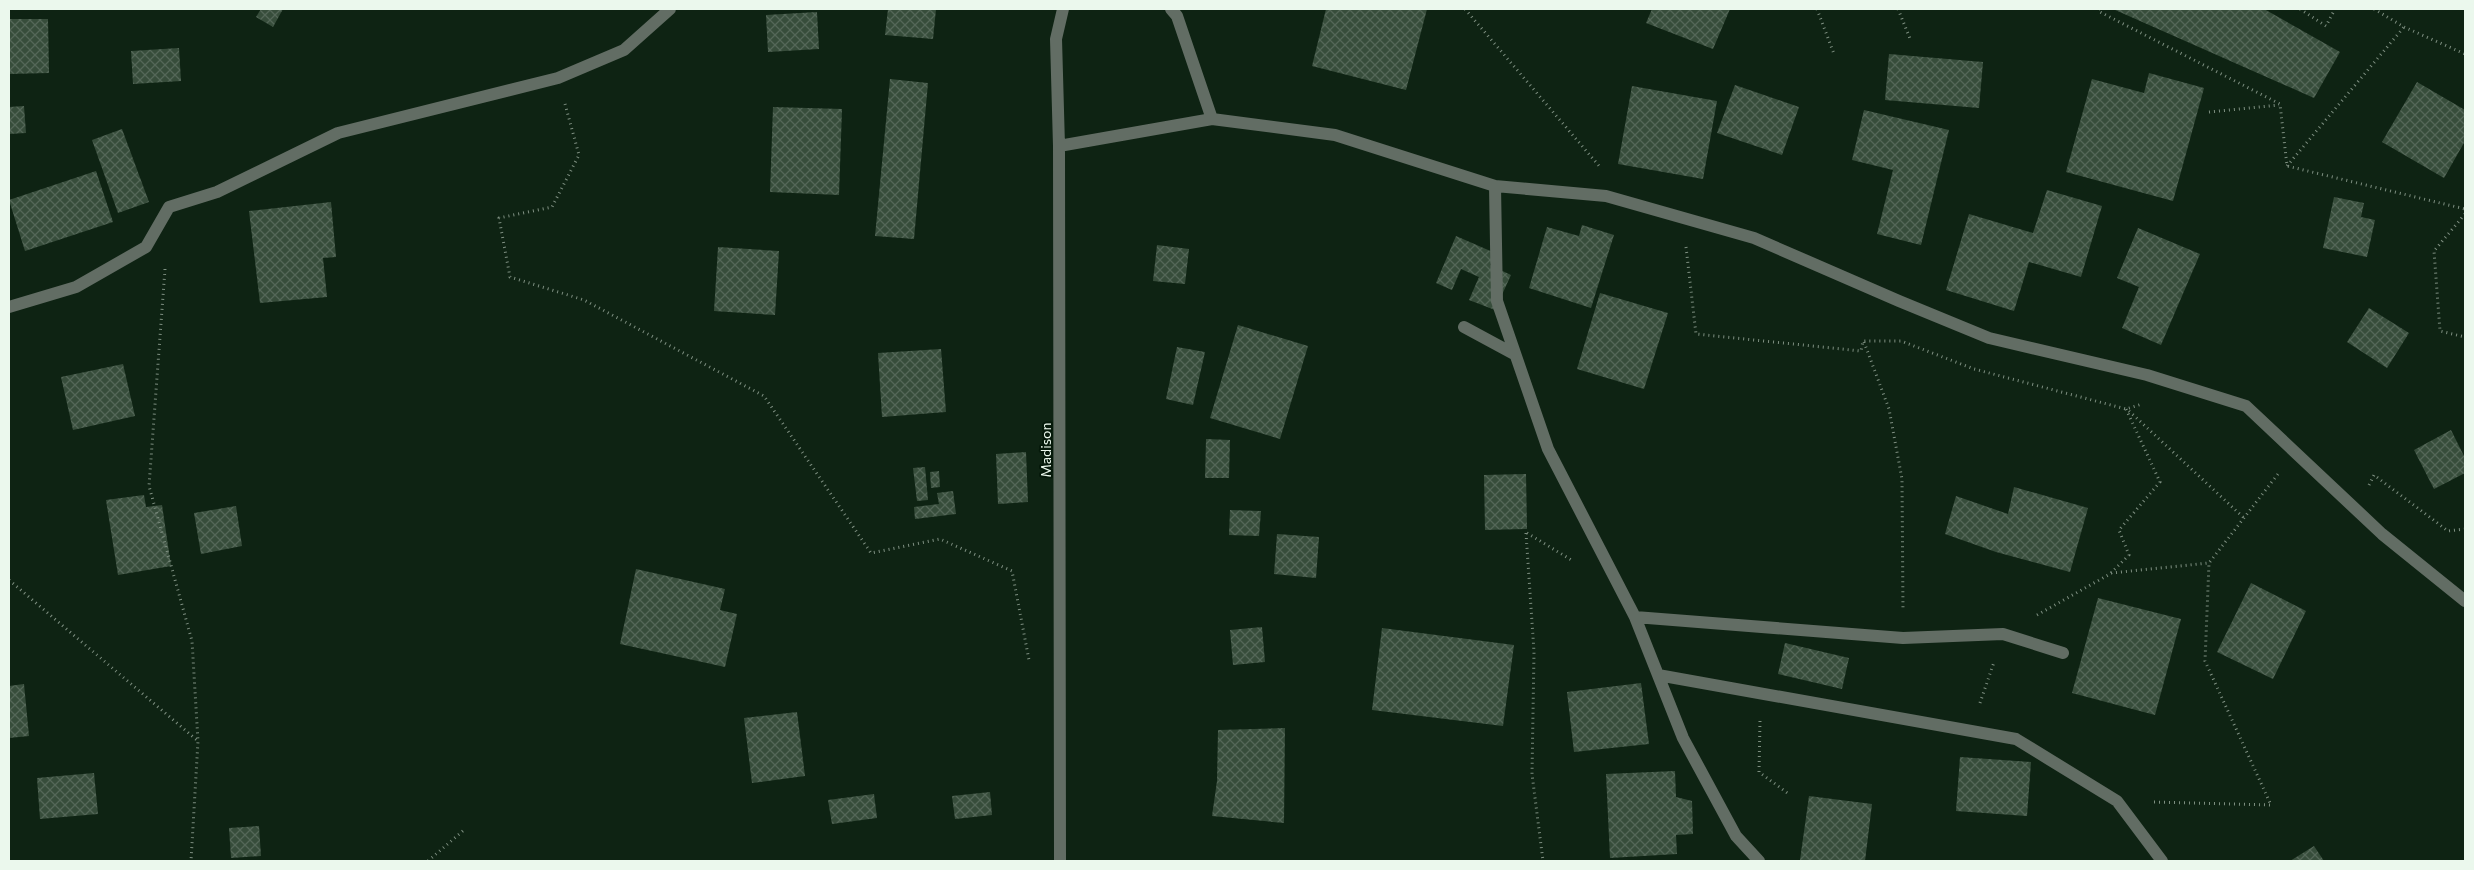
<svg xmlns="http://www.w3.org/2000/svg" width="2474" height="870" font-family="Commissioner,sans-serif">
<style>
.building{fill:url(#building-cross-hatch)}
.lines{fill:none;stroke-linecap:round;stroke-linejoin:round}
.path{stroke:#7e8f81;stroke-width:3;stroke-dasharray:1 4;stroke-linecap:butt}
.minor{stroke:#626d64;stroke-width:12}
.labels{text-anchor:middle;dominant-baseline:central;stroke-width:4;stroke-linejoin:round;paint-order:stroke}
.street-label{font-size:14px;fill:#ebf8ed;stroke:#05190a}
</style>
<defs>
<pattern id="building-cross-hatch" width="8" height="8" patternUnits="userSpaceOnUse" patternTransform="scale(1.25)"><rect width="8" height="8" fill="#374d3b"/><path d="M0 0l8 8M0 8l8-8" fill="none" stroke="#546758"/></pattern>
</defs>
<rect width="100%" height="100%" fill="#0e2313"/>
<path class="building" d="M261 9H283L273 27 256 17Z
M888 9H936L933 39 885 35Z
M1326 9H1427L1406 90 1312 66Z
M1652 9H1730L1713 49 1646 23Z
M2113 9H2264L2340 52 2314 98Z
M817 12 819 49 768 52 766 15Z
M9 19H48L49 73 9 74Z
M179 48 181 81 133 84 131 51Z
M1889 54 1983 62 1979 108 1885 100Z
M2149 73 2204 88 2173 201 2066 172 2092 79 2144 93Z
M890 79 928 83 914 239 875 236Z
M2417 82 2465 110V141L2444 178 2382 142Z
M1735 85 1799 107 1782 155 1717 133Z
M1632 86 1717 101 1703 179 1618 164Z
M24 106 26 133 9 134V107Z
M773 107 842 109 839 195 770 192Z
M1864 110 1949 130 1921 245 1877 234 1893 170 1852 160Z
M122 129 149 202 118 213 92 140Z
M96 171 113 222 25 251 9 200Z
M2047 190 2102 206 2081 277 2029 262 2014 311 1946 290 1969 214 2033 233Z
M2334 197 2364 203 2361 217 2375 220 2367 257 2323 248Z
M331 202 336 257 323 258 327 297 260 303 249 211Z
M1582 225 1614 235 1591 308 1529 288 1547 227 1579 236Z
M2138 228 2200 254 2161 345 2122 328 2139 287 2117 278Z
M1456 236 1495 253 1490 265 1511 275 1495 310 1469 300 1479 277 1461 269 1452 290 1436 283Z
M1157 245 1189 249 1185 284 1153 281Z
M718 247 779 251 775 315 714 311Z
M1600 293 1668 313 1644 389 1577 369Z
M2369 308 2409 333 2387 368 2347 342Z
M1238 325 1308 346 1280 439 1210 418Z
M1177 347 1205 352 1193 405 1166 399Z
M941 349 946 412 882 417 878 353Z
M123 364 135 416 73 430 61 377Z
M2451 430 2465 458V473L2434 489 2414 450Z
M1206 439 1230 440 1229 478H1205Z
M1026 452 1028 502 998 504 996 454Z
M925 467 928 500 917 501 913 468Z
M939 471 940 487 931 488 930 472Z
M1526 474 1527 529 1485 530 1484 475Z
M2014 487 2088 508 2070 572 1996 552 1945 534 1956 496 2008 514Z
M953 491 956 514 915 519 914 507 939 504 937 493Z
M144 495 146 507 162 505 171 566 118 575 106 500Z
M236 506 242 546 201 554 194 513Z
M1230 510 1261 511 1259 536 1229 535Z
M1277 534 1319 537 1316 578 1274 574Z
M636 569 725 589 720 610 737 614 725 667 620 644Z
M2251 583 2306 611 2273 679 2217 652Z
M2098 598 2181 619 2155 715 2072 693Z
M1262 627 1265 662 1233 665 1230 630Z
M1382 628 1514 645 1503 726 1372 710Z
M1785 643 1849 658 1842 689 1778 674Z
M1641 683 1649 744 1574 752 1567 692Z
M24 684 29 736 9 738V686Z
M797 712 805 776 752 783 744 718Z
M1285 728 1284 823 1212 816 1217 781 1218 730Z
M1960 757 2031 762 2027 816 1956 811Z
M1675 771 1676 797 1692 801 1693 834 1676 835 1677 854 1610 858 1606 774Z
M94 773 98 814 40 819 37 778Z
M990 792 992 815 955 819 952 796Z
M874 794 877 818 832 824 828 800Z
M1809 796 1872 804 1865 861 1800 860Z
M259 826 261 856 231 858 229 828Z
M2314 846 2324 861H2290Z"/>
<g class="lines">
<path class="path" d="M1465 9 1600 167
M1817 9 1834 54
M1898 9 1911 41
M2099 9 2098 11 2280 104 2287 166 2465 209
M2300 9 2326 26 2335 9
M2374 9 2404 27 2465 54
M565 104 579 155 552 207 499 218 510 277 584 300 764 396 871 553 940 539 1012 571 1029 660
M2209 112 2279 105
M2287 166 2404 27
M2465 214 2434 251 2440 331 2465 337
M1686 247 1696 334 1861 351 1863 341H1901L1974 369 2126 409 2142 404
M165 269 149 486 192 641 198 741 191 861
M1864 342 1889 409 1902 479 1903 610
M2129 411 2244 518
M2369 485 2374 475 2448 531 2465 529
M1526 533 1534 652 1532 774 1543 861
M1527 533 1573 561
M2111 573 2209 563
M9 580 198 741
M2037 615 2110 574 2129 555 2119 530 2160 482 2126 409
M1980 703 1994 662
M1760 721 1759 772 1790 795
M2154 802 2271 805 2205 661 2209 563 2278 474
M428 861 464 830"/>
<path class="minor" d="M1171 9 1177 16 1212 119
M1059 146 1212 119 1335 135 1495 186 1606 196 1754 238 1899 301 1989 338 2147 375 2246 406 2382 534 2465 601
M1495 186 1497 301 1548 449 1635 617 1683 738 1736 836 1759 861
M9 307 76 287 146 247 169 207 217 192 338 133 558 78 624 50 670 9
M1464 327 1514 354
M1635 617 1903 638 2003 634 2063 653
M1658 675 2016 739 2117 801 2162 861
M1060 861 1059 146 1056 39 1063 9"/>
</g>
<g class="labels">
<g class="street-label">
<text transform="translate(1045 450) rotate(-90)">Madison</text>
</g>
</g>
<rect width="2474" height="870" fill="none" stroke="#ebf8ed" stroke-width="20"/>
</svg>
